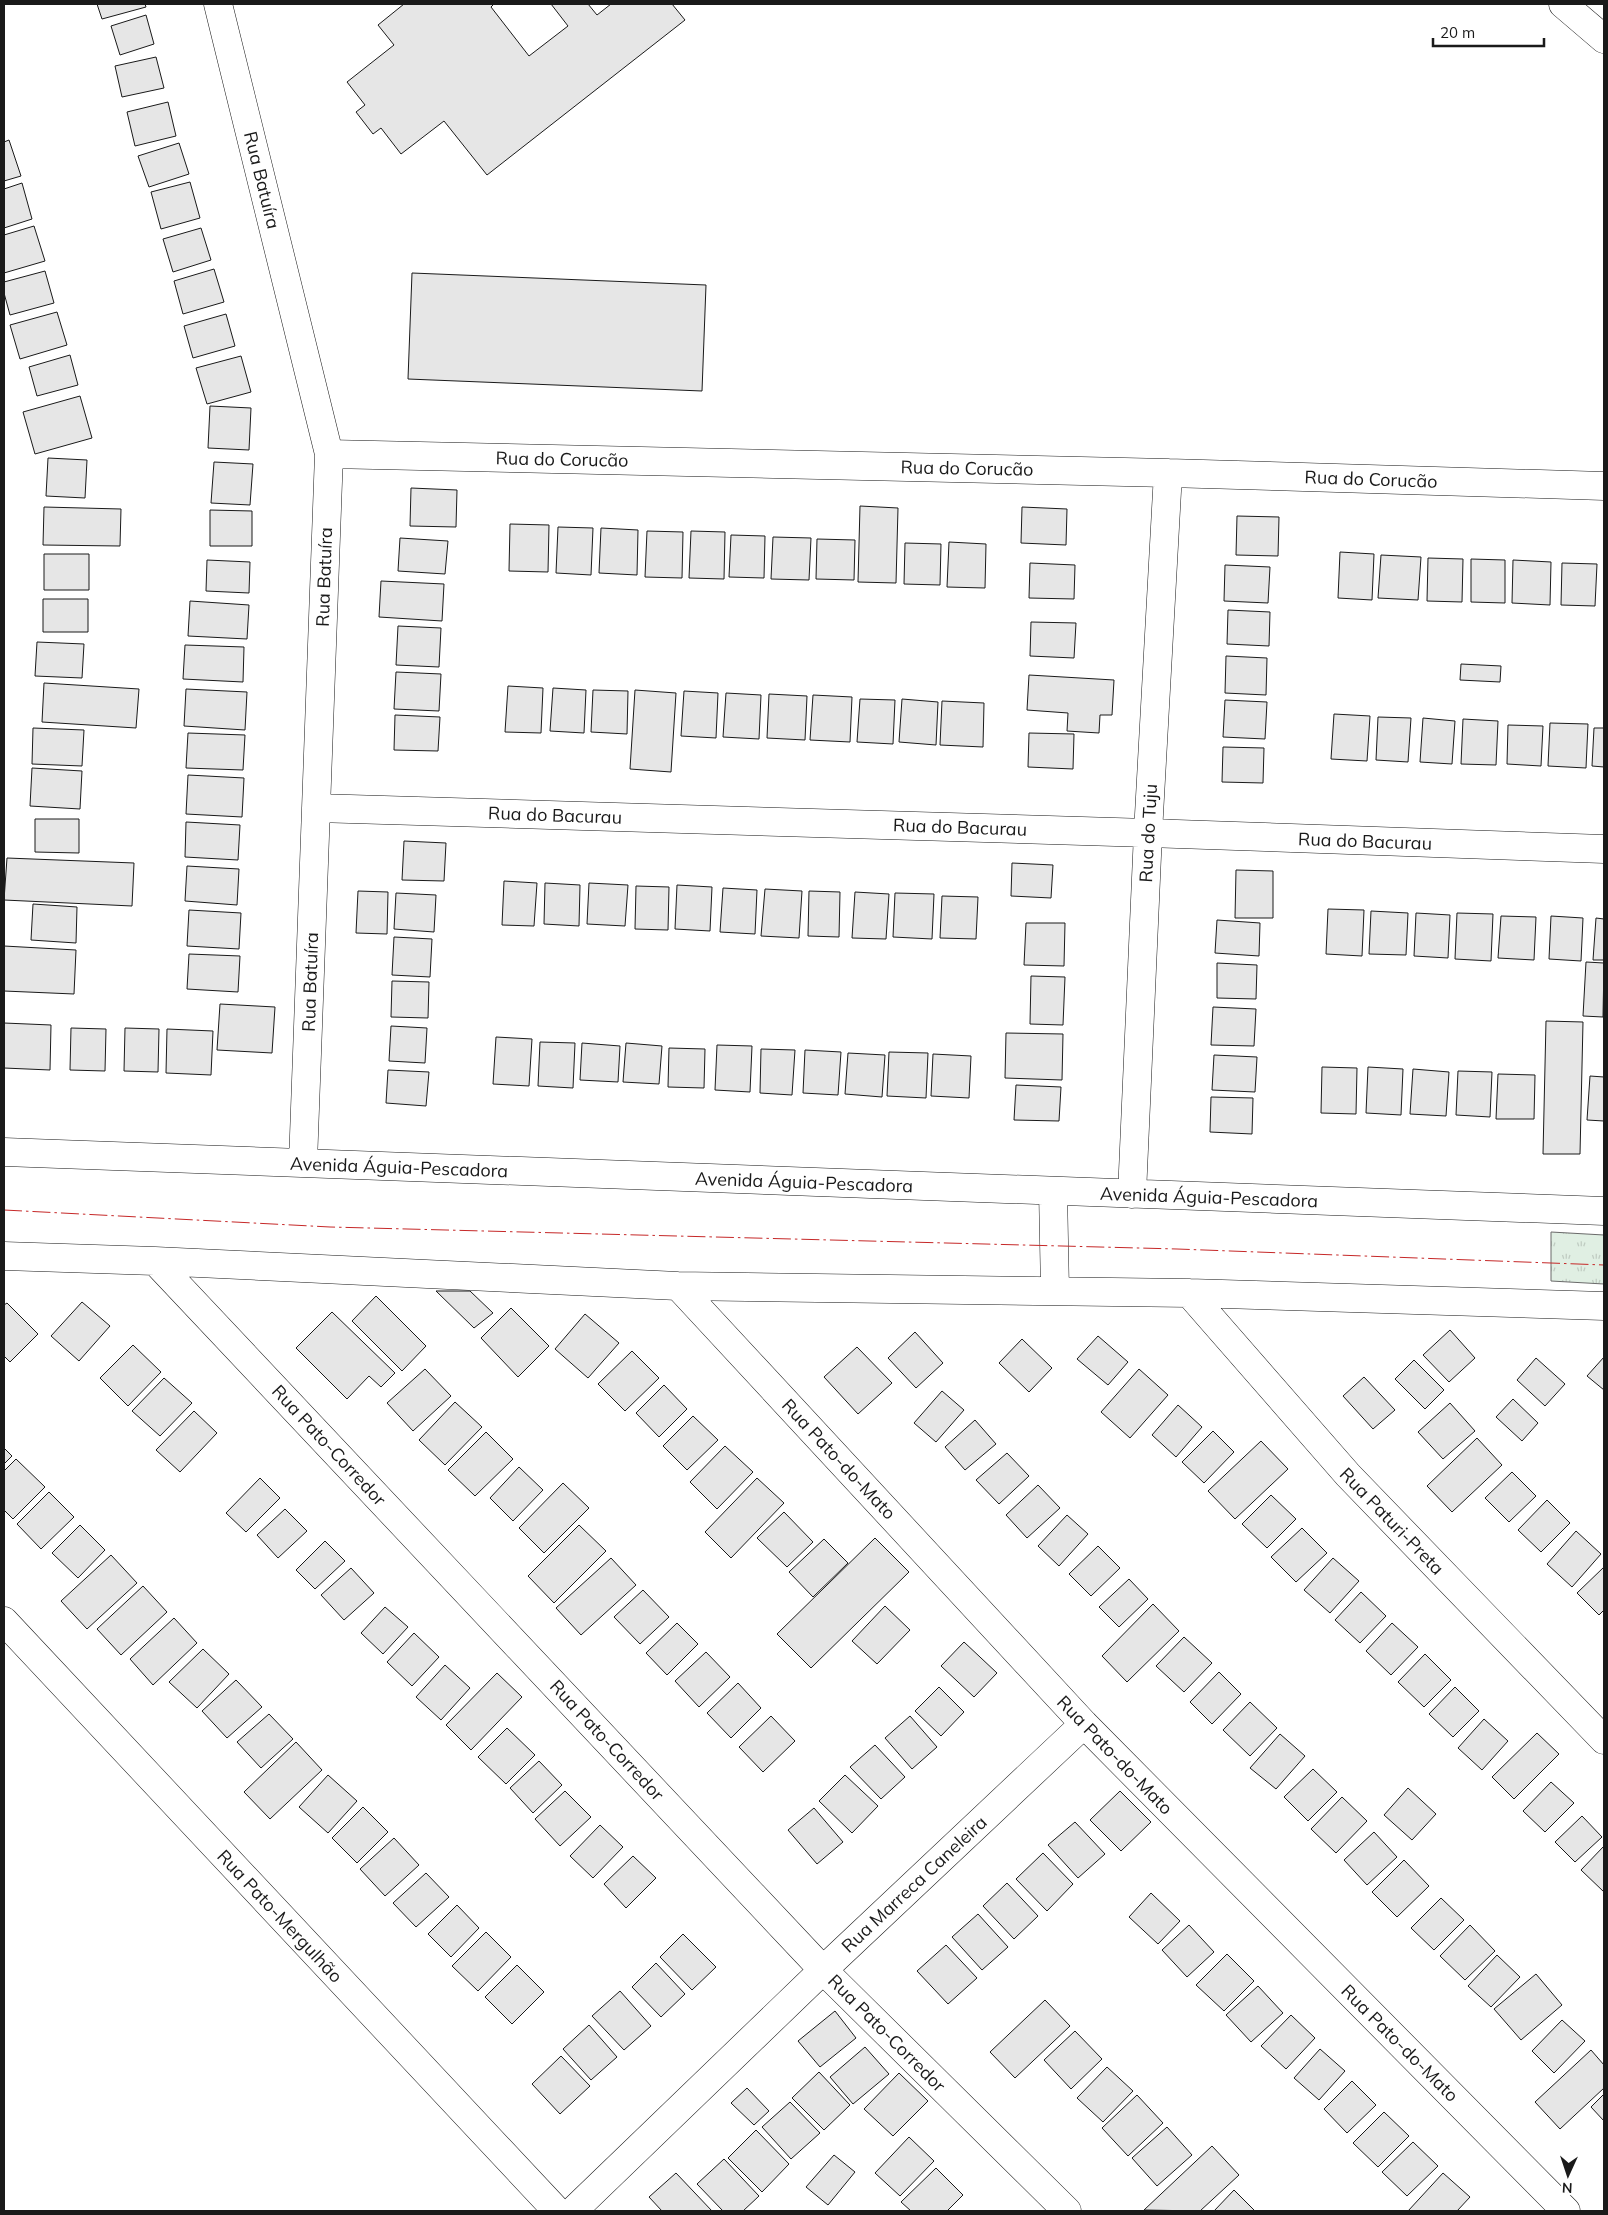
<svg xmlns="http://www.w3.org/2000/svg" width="1608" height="2215" font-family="Mulish,sans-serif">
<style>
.park{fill:url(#park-tufts);stroke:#6a6a6a}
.building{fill:#e6e6e6;stroke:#1a1a1a}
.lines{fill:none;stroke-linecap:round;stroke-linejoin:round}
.street-casing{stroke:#1a1a1a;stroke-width:29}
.street{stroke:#fff;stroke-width:28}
.power{stroke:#c62828;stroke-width:1;stroke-dasharray:18 4 2.5 4;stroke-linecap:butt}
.labels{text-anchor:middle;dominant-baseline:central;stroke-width:4;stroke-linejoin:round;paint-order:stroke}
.street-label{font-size:18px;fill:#1a1a1a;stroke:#fff}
</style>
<defs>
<pattern id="park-tufts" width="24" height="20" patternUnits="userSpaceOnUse" patternTransform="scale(1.25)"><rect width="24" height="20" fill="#e0efe3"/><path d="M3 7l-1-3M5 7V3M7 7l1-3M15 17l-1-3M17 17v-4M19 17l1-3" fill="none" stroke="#c0ccc2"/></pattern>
</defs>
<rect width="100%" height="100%" fill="#fff"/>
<path class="park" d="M1551 1232 1604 1235V1284L1551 1281Z"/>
<path class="building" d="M97 4H145L146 7 102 19Z
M404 4H494L491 7 529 56 568 26 551 4H588L597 15 611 4H672L685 20 487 175 444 121 401 154 381 128 373 134 356 112 365 105 347 82 394 45 378 25Z
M146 15 154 44 120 55 111 26Z
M156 57 164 88 122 97 115 66Z
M168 102 176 136 135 146 127 112Z
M9 140 21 176 4 181V142Z
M179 143 189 174 149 187 138 156Z
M190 182 200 218 161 229 151 192Z
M22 183 32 219 4 228V189Z
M34 226 45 261 4 273V235Z
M201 228 211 260 173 272 163 239Z
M214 269 224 302 183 314 174 281Z
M45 271 54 303 10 315 4 293V282Z
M412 273 706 285 702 391 408 379Z
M57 312 67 345 20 359 10 325Z
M226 314 235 346 193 358 184 326Z
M70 355 78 385 37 396 29 367Z
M241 356 251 392 207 404 196 368Z
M80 396 92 438 35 454 23 412Z
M210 406 251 408 249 450 208 448Z
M48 458 87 460 85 498 46 496Z
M214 462 253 464 250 505 211 503Z
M411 488 457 490 456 527 410 526Z
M860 506 898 508 896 583 858 582Z
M44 507 121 509 120 546 43 545Z
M1022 507 1067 509 1066 545 1021 543Z
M210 510 252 511V546H210Z
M1237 516 1279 517 1278 556 1236 555Z
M510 524 549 525 548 572 509 571Z
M558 527 593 528 591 575 556 573Z
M601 528 638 530 637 575 599 573Z
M647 531 683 532 682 578 645 577Z
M691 531 725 532 724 579 689 578Z
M731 535 765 536 764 578 729 577Z
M773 537 811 538 809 580 771 579Z
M400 538 448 541 445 574 398 571Z
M817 539 855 540 854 580 816 579Z
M949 542 986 544 985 588 947 587Z
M905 543 941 544 940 585 904 584Z
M1340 552 1374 554 1372 600 1338 598Z
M44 554H89V590H44Z
M1381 555 1421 557 1418 600 1378 598Z
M1428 558 1463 559 1462 602 1427 601Z
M1471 559 1505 560V603L1471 602Z
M207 560 250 562 249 593 206 591Z
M1513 560 1551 562 1550 605 1512 603Z
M1030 563 1075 565 1074 599 1029 598Z
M1562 563 1597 564 1595 606 1561 605Z
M1225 565 1270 567 1268 603 1224 601Z
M381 581 444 584 442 621 379 617Z
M43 599H88V632H43Z
M190 601 249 605 247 639 188 636Z
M1228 610 1270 612 1269 646 1227 644Z
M1031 622 1076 623 1074 658 1030 656Z
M398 626 441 628 439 667 396 665Z
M37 642 84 644 82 678 35 676Z
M185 645 244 647 243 682 183 679Z
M1226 656 1267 658 1266 695 1225 693Z
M1461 664 1501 666 1500 682 1460 680Z
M396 672 441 674 439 711 394 709Z
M1029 675 1114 680 1112 715H1100L1099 733 1067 731 1068 713 1027 710Z
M44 683 139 689 136 728 42 722Z
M508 686 543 688 541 733 505 732Z
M553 688 586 690 584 733 550 731Z
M186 689 247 692 245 730 184 726Z
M593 690 628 691 627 734 591 732Z
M635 690 676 693 671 772 630 769Z
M684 691 718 693 716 738 681 736Z
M726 693 761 695 759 739 723 737Z
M769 694 807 696 805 740 767 738Z
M813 695 852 697 850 742 810 740Z
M860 699 895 700 893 744 857 742Z
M902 699 938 702 936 745 899 742Z
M1225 700 1267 702 1265 739 1223 737Z
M942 701 984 703 983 747 940 745Z
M1334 714 1370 716 1367 761 1331 759Z
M395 715 440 717 438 751 394 750Z
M1378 717 1411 718 1408 762 1376 760Z
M1423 718 1455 721 1452 764 1420 762Z
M1463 719 1498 721 1496 765 1461 764Z
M1550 723 1588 724 1586 768 1548 766Z
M1508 725 1543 726 1541 766 1507 764Z
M33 728 84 730 82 766 32 764Z
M1594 728H1604V767L1592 766Z
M188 733 245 735 243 770 186 768Z
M1029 733 1074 734 1073 769 1028 767Z
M1223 747 1264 748 1263 783 1222 782Z
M32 768 82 771 80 809 30 806Z
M188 775 244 778 242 817 186 814Z
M35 819H79V853L35 852Z
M186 822 240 825 238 860 185 857Z
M404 841 446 843 444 881 402 880Z
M7 858 134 863 132 906 4 900Z
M1012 863 1053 865 1051 898 1011 896Z
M187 866 239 869 237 905 185 901Z
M1236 870 1273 871V918H1235Z
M504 881 537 883 534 926 502 925Z
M545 883 580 885 579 926 544 924Z
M589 883 628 885 625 926 587 924Z
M677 885 712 887 710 931 675 929Z
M636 886 669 887 668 930 635 929Z
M723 888 757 890 755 934 720 932Z
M765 889 802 891 799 938 761 936Z
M358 891 388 892 387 934 356 933Z
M809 891 840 892 839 937 808 936Z
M855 892 889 894 886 939 852 938Z
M396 893 436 895 434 932 394 929Z
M895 893 934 894 932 939 893 937Z
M942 896 978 897 976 939 940 938Z
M33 904 77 907 76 943 31 940Z
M1328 909 1364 910 1362 956 1326 954Z
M189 910 241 913 239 949 187 946Z
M1371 911 1408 913 1406 955 1369 954Z
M1416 913 1450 915 1448 958 1414 956Z
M1457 913 1493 914 1491 961 1455 959Z
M1501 916 1536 917 1534 960 1498 958Z
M1551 916 1583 918 1581 961 1549 959Z
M1596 918 1604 919V960H1593Z
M1217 920 1260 923 1259 956 1215 953Z
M1026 923H1065L1064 966 1024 965Z
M394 937 432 939 430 977 392 975Z
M4 946 76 950 74 994 4 991Z
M189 954 240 956 238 992 187 989Z
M1586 962 1604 963 1603 1017 1583 1016Z
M1217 963 1257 965 1256 999 1217 998Z
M1031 976 1065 977 1063 1025 1030 1024Z
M392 981 429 982 428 1018 391 1017Z
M220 1004 275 1007 272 1053 217 1050Z
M1213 1007 1256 1009 1254 1046 1211 1045Z
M1546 1021 1583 1022 1580 1154H1543Z
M4 1023 51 1025 50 1070 4 1068Z
M391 1026 427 1028 425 1063 389 1061Z
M71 1028 106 1029 105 1071 70 1070Z
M125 1028 159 1029 158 1072 124 1071Z
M167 1029 213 1031 211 1075 166 1073Z
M1006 1033 1063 1034 1062 1080 1005 1078Z
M496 1037 532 1039 529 1086 493 1084Z
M540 1042 575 1043 573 1088 538 1086Z
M582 1043 620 1046 618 1082 580 1080Z
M626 1043 662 1046 659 1084 623 1082Z
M717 1045 752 1046 750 1092 715 1090Z
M669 1048 705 1049 704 1088 668 1087Z
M761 1049 795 1050 792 1095 760 1093Z
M805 1050 841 1052 838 1095 803 1093Z
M889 1052 928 1053 926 1098 887 1096Z
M848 1053 885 1055 882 1097 845 1094Z
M933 1054 971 1056 969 1098 931 1096Z
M1214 1055 1257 1057 1255 1092 1212 1090Z
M1322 1067 1357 1068 1356 1114 1321 1113Z
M1368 1067 1403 1069 1401 1115 1366 1113Z
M1413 1069 1449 1072 1446 1116 1410 1114Z
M388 1070 429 1072 426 1106 386 1103Z
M1458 1071 1492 1072 1490 1117 1456 1115Z
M1498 1074 1535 1075 1534 1119H1496Z
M1590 1076 1604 1077V1121L1587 1120Z
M1016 1085 1061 1087 1059 1121 1014 1120Z
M1211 1097 1253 1098 1252 1134 1210 1132Z
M436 1291H470L493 1313 474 1328Z
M376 1296 426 1346 402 1371 352 1321Z
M82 1302 110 1326 79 1361 51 1336Z
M7 1303 38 1334 10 1362 4 1356V1305Z
M511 1308 549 1346 518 1377 481 1338Z
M332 1312 395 1373 381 1387 369 1376 347 1399 296 1348Z
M585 1314 619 1343 588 1378 555 1349Z
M1450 1330 1475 1358 1449 1382 1423 1355Z
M915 1332 943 1363 916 1388 888 1358Z
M1098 1336 1128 1362 1108 1385 1077 1359Z
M1022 1339 1052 1368 1029 1392 999 1363Z
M133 1345 161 1372 128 1406 100 1378Z
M857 1347 892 1383 858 1414 824 1377Z
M632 1351 659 1378 625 1411 598 1384Z
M1604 1357V1390L1587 1376Z
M1536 1358 1565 1384 1545 1406 1517 1380Z
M1414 1360 1444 1390 1425 1409 1395 1379Z
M425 1369 451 1396 413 1431 387 1403Z
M1139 1369 1168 1395 1130 1438 1101 1412Z
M1364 1377 1395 1410 1373 1429 1343 1396Z
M164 1378 192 1403 160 1436 132 1411Z
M664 1385 687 1409 659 1437 636 1413Z
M942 1391 964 1410 936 1442 914 1423Z
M1513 1399 1538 1423 1522 1441 1496 1417Z
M455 1402 482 1427 445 1465 419 1440Z
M1450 1403 1475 1431 1443 1459 1418 1432Z
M1178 1405 1202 1427 1176 1457 1152 1435Z
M194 1411 217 1433 180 1472 156 1450Z
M693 1416 718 1440 687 1470 663 1446Z
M975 1420 996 1444 965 1470 945 1447Z
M1213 1431 1234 1452 1204 1483 1182 1462Z
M486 1432 513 1459 475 1496 448 1470Z
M1477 1438 1502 1465 1452 1512 1427 1486Z
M1261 1441 1288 1469 1235 1519 1208 1491Z
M725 1446 753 1472 717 1509 690 1482Z
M4 1448 12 1456 4 1464Z
M1007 1453 1029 1476 999 1504 976 1480Z
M16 1459 45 1487 13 1519 4 1510V1471Z
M519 1467 543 1490 513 1521 490 1498Z
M1512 1472 1536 1496 1509 1522 1485 1498Z
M260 1478 280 1498 246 1532 226 1513Z
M757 1478 784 1503 731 1558 705 1532Z
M563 1483 589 1508 544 1553 519 1528Z
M1038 1485 1060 1508 1027 1538 1006 1515Z
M49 1492 74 1517 41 1549 17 1524Z
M1271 1495 1296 1519 1267 1548 1242 1524Z
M1547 1500 1570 1523 1541 1552 1518 1530Z
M285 1509 307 1531 278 1558 257 1535Z
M784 1512 813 1542 787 1567 757 1538Z
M1067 1515 1088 1534 1059 1566 1038 1546Z
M80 1525 105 1550 78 1578 52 1553Z
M579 1525 606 1551 554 1603 528 1576Z
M1302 1528 1327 1553 1296 1582 1271 1557Z
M1576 1531 1601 1554 1572 1587 1547 1564Z
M875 1538 909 1572 811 1668 777 1634Z
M824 1539 848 1563 813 1597 789 1572Z
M325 1541 345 1561 315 1589 296 1570Z
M1098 1546 1120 1568 1091 1596 1069 1574Z
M111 1555 137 1583 87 1629 61 1601Z
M611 1558 636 1585 581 1635 556 1608Z
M1333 1558 1359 1581 1330 1613 1304 1590Z
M1604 1567V1610L1599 1615 1577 1593Z
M351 1568 374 1593 344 1620 321 1595Z
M1129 1579 1148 1599 1119 1627 1099 1607Z
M143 1586 167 1612 121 1655 97 1629Z
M643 1590 669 1617 640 1644 614 1617Z
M1361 1592 1386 1616 1360 1643 1335 1620Z
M1153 1604 1179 1631 1127 1682 1102 1656Z
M885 1606 910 1630 877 1664 852 1641Z
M385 1607 408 1627 383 1654 361 1633Z
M174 1618 197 1643 153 1685 130 1659Z
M677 1623 698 1644 667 1675 646 1653Z
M1392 1623 1418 1647 1391 1675 1366 1651Z
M414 1633 439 1657 412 1686 387 1662Z
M1184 1637 1212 1663 1184 1692 1156 1666Z
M964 1642 997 1673 974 1697 941 1666Z
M203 1649 229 1674 197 1708 169 1682Z
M706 1652 730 1677 699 1707 675 1681Z
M1425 1654 1451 1680 1424 1707 1398 1682Z
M445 1665 470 1688 441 1720 416 1697Z
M1219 1672 1241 1694 1212 1724 1190 1702Z
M497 1673 522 1697 471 1750 446 1725Z
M236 1680 262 1707 227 1738 202 1711Z
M738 1683 761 1708 731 1738 707 1713Z
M939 1687 964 1712 941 1736 915 1711Z
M1455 1687 1479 1711 1453 1737 1429 1714Z
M1250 1702 1277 1728 1250 1756 1223 1730Z
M269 1714 293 1739 261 1768 237 1742Z
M771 1716 795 1741 763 1772 739 1747Z
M910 1716 937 1747 912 1769 885 1738Z
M1484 1719 1508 1741 1482 1770 1458 1748Z
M507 1728 535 1755 506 1784 478 1757Z
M1537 1733 1559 1754 1514 1799 1492 1777Z
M1280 1734 1305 1756 1276 1789 1250 1768Z
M296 1742 322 1770 270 1819 244 1792Z
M875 1745 905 1777 881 1799 850 1767Z
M539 1761 562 1785 533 1813 510 1788Z
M1313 1769 1337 1792 1308 1821 1284 1797Z
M328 1775 357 1801 328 1833 299 1807Z
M845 1775 878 1806 852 1833 819 1801Z
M1551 1782 1574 1803 1545 1832 1523 1811Z
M1408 1788 1436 1814 1412 1840 1384 1815Z
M565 1791 591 1817 560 1846 535 1819Z
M1120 1791 1151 1822 1121 1851 1090 1820Z
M1342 1797 1367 1821 1336 1853 1311 1829Z
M363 1807 388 1832 357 1863 332 1838Z
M814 1808 843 1842 817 1864 788 1830Z
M1582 1816 1602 1837 1575 1862 1555 1842Z
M1075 1822 1105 1854 1078 1878 1048 1845Z
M600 1825 623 1847 593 1878 570 1856Z
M1374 1832 1397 1857 1367 1885 1344 1860Z
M394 1838 419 1865 385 1896 360 1869Z
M1604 1846V1892L1581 1870Z
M1043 1853 1073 1884 1047 1911 1016 1879Z
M633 1856 656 1878 626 1908 604 1884Z
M1404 1860 1429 1886 1397 1917 1372 1892Z
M426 1873 449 1897 416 1927 393 1903Z
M1007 1883 1038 1916 1014 1939 983 1906Z
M1151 1893 1180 1921 1158 1944 1129 1917Z
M1441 1898 1464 1920 1434 1950 1411 1928Z
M457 1905 479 1928 451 1957 428 1934Z
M978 1914 1008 1947 982 1970 952 1937Z
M1189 1925 1214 1952 1187 1977 1162 1950Z
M1470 1925 1495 1951 1465 1980 1440 1956Z
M486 1932 511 1957 478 1991 452 1966Z
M683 1934 716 1967 692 1990 660 1957Z
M946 1945 977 1978 948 2004 917 1971Z
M1227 1954 1254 1981 1224 2011 1196 1985Z
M1497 1955 1520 1977 1491 2007 1468 1986Z
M656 1963 685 1994 661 2017 632 1987Z
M517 1965 544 1992 512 2024 485 1997Z
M1536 1974 1562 2005 1521 2040 1494 2009Z
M1258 1986 1283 2013 1251 2042 1226 2015Z
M620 1991 651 2026 624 2050 592 2016Z
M1045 2000 1070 2026 1015 2078 990 2052Z
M835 2011 856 2038 820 2067 798 2041Z
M1291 2015 1315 2038 1286 2069 1261 2046Z
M1562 2020 1585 2041 1554 2073 1532 2051Z
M589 2025 617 2057 591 2080 563 2049Z
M1075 2031 1102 2059 1071 2089 1044 2060Z
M865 2047 889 2074 853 2104 830 2077Z
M1320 2049 1345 2071 1319 2100 1294 2078Z
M1591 2050 1604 2065V2088L1560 2129 1535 2102Z
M561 2056 590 2086 560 2114 532 2084Z
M1107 2067 1133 2091 1103 2122 1077 2098Z
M819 2072 850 2105 824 2130 792 2098Z
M899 2073 928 2101 893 2136 864 2109Z
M1352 2081 1376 2105 1347 2133 1324 2109Z
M747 2088 769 2111 754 2125 731 2103Z
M1604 2094V2121L1591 2107Z
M1137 2095 1163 2123 1128 2156 1102 2128Z
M790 2102 820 2133 791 2159 762 2127Z
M1384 2112 1409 2136 1378 2167 1353 2143Z
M1167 2127 1192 2155 1157 2186 1132 2158Z
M756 2130 789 2164 762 2192 728 2158Z
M909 2137 934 2161 900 2196 875 2173Z
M1413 2142 1438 2166 1407 2196 1382 2172Z
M1212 2146 1239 2175 1200 2211 1144 2210Z
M834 2155 855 2172 828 2205 806 2187Z
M724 2159 759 2196 743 2211H723L697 2184Z
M936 2168 963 2195 947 2211H911L901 2202Z
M676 2173 712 2211H662L649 2197Z
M1443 2173 1470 2197 1457 2211H1408Z
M1234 2190 1255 2211H1214Z"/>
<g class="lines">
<g class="street-casing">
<path id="street" d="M218 4 329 454 303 1163
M1563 4 1604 39
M329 454 1168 473 1604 486
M316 808 1148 833 1604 849
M4 1152 1604 1211
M1053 1191 1055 1291
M1132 1194 1148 833 1168 473
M4 1256 155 1261 678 1286 1189 1293 1604 1306
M155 1261 823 1970 1067 2211
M678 1286 1084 1724 1566 2211
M1189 1293 1348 1475 1604 1740
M4 1621 557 2211
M573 2211 823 1970 1084 1724"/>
</g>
<use href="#street" class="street"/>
<path class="power" d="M4 1210 330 1227 1177 1249 1604 1265"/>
</g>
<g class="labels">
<g class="street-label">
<text transform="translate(262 180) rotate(76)">Rua Batuíra</text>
<text transform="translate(562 459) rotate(1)">Rua do Corucão</text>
<text transform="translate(967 468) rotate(1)">Rua do Corucão</text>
<text transform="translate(1371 479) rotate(2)">Rua do Corucão</text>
<text transform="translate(324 577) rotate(-88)">Rua Batuíra</text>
<text transform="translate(555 815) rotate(2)">Rua do Bacurau</text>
<text transform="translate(960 827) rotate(2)">Rua do Bacurau</text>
<text transform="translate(1148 833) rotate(-87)">Rua do Tuju</text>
<text transform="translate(1365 841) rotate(2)">Rua do Bacurau</text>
<text transform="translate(310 982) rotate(-88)">Rua Batuíra</text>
<text transform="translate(399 1167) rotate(2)">Avenida Águia-Pescadora</text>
<text transform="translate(804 1182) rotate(2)">Avenida Águia-Pescadora</text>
<text transform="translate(1209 1197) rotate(2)">Avenida Águia-Pescadora</text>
<text transform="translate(329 1445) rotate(47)">Rua Pato-Corredor</text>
<text transform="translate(839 1459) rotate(47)">Rua Pato-do-Mato</text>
<text transform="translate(1392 1521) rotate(46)">Rua Paturi-Preta</text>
<text transform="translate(607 1740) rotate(47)">Rua Pato-Corredor</text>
<text transform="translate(1115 1755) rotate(46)">Rua Pato-do-Mato</text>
<text transform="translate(914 1884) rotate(-43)">Rua Marreca Caneleira</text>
<text transform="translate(280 1916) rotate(47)">Rua Pato-Mergulhão</text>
<text transform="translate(887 2033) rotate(45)">Rua Pato-Corredor</text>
<text transform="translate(1400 2043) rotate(45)">Rua Pato-do-Mato</text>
</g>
</g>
<rect width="1608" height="2215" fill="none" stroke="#1a1a1a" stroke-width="10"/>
<g transform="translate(1568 2175) rotate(183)" stroke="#ffffff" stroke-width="4" paint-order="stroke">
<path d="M0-4L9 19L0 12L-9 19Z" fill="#1a1a1a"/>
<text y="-8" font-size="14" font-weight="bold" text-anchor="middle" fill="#1a1a1a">N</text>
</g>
<path d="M1433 38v8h111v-8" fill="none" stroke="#1a1a1a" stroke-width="2.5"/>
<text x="1440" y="38" font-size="15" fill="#1a1a1a" stroke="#ffffff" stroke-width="4" paint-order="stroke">20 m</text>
</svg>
